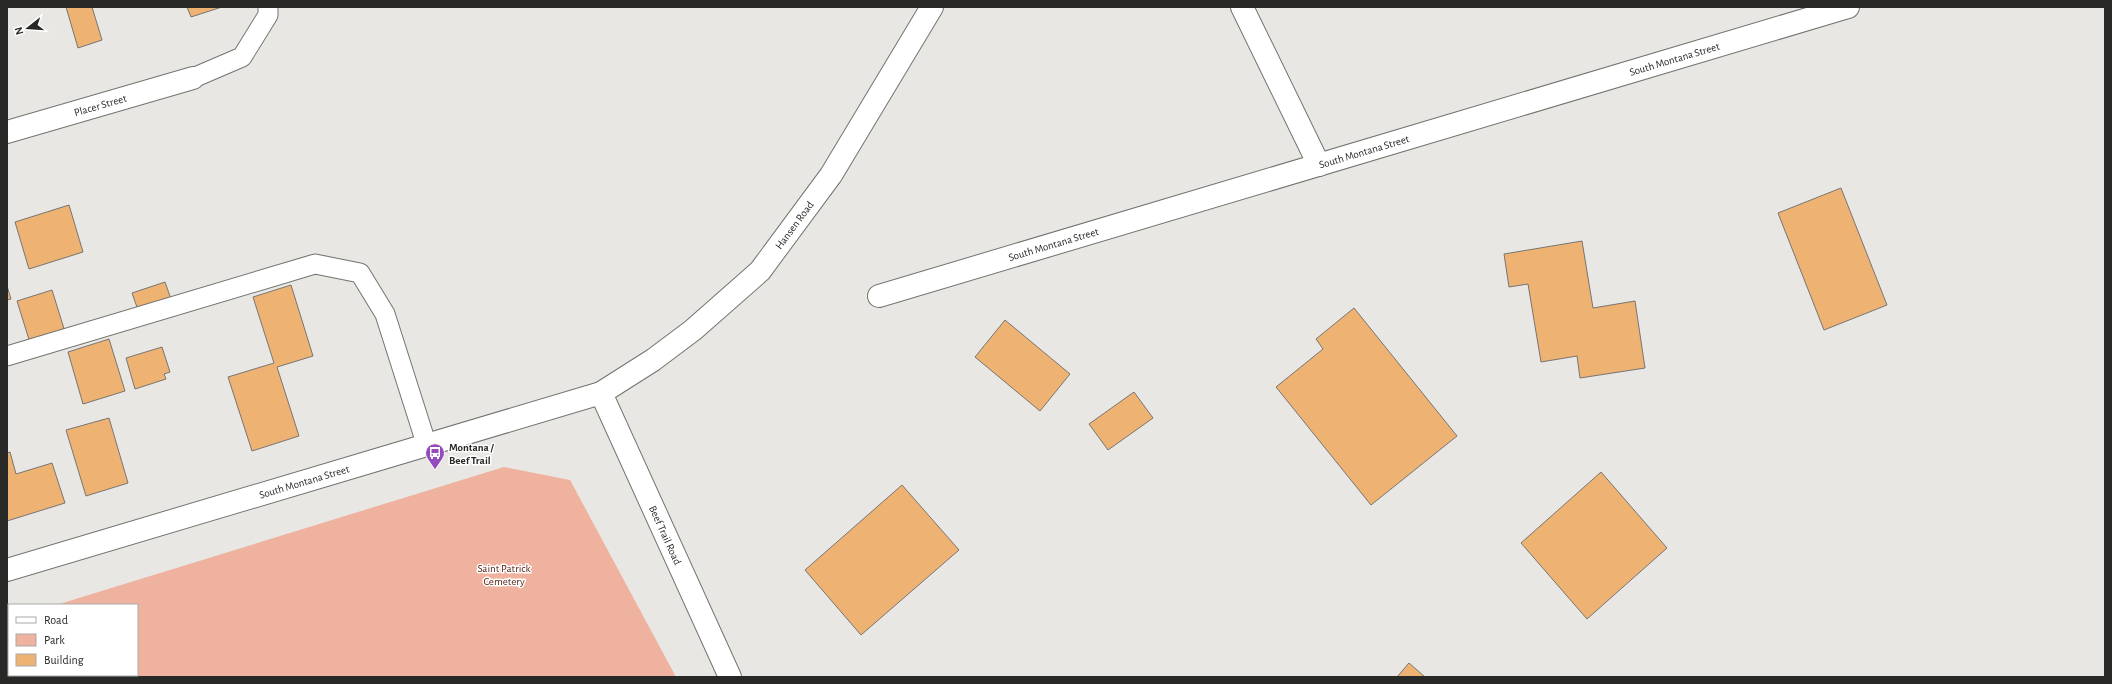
<svg xmlns="http://www.w3.org/2000/svg" width="2112" height="684" font-family="'Alegreya Sans',sans-serif">
<style>
.green{fill:#efb29f}
.building{fill:#eeb273;stroke:#777573}
.lines{fill:none;stroke-linecap:round;stroke-linejoin:round}
.lane-casing{stroke:#737370;stroke-width:21}
.street-casing{stroke:#737370;stroke-width:24}
.secondary-casing{stroke:#737370;stroke-width:24}
.lane{stroke:#fff;stroke-width:19}
.street{stroke:#fff;stroke-width:22}
.secondary{stroke:#fff;stroke-width:22}
.labels{text-anchor:middle;dominant-baseline:central;stroke-width:3;stroke-linejoin:round;paint-order:stroke}
.street-label{font-size:11px;fill:#282827;stroke:#fff}
.poi-label{font-size:11px;font-weight:bold;fill:#282827;stroke:#fff;text-anchor:start}
.park-label{font-size:11px;fill:#511d0d;stroke:#fff}
</style>
<rect width="100%" height="100%" fill="#e8e7e4"/>
<path class="green" d="M504 467 570 480 676 677H7V621L9 620V675H137V605H56Z"/>
<path class="building" d="M66 7H92L102 40 78 48Z
M187 7H222L191 17Z
M1841 188 1887 305 1824 330 1778 213Z
M69 205 83 252 29 269 15 222Z
M1582 241 1593 308 1635 301 1645 368 1580 378 1577 356 1541 362 1528 284 1509 287 1504 254Z
M165 282 171 299 138 310 132 293Z
M291 285 313 356 277 367 299 436 252 451 228 377 274 363 253 297Z
M7 286 11 299 7 300Z
M52 290 66 335 31 346 17 301Z
M1354 308 1457 436 1371 505 1276 387 1323 349 1316 339Z
M1005 320 1070 374 1040 411 975 357Z
M109 339 125 391 83 404 68 352Z
M162 347 170 372 164 374 166 379 135 389 126 358Z
M1134 392 1153 418 1108 450 1089 424Z
M109 418 128 483 86 496 66 430Z
M10 452 16 474 52 463 65 503 7 521V453Z
M1601 472 1667 548 1587 619 1521 543Z
M902 485 959 550 861 635 805 570Z
M1409 663 1425 677H1397Z"/>
<g class="lines">
<g class="lane-casing">
<path id="lane" d="M193 78 242 57 268 15V7
M7 356 315 264 360 273 385 314 427 446"/>
</g>
<g class="street-casing">
<g id="street">
<path d="M1242 7 1319 165"/>
<path id="s1" d="M7 132 193 78"/>
<path id="s2" d="M879 296 1848 7"/>
<path id="s3" d="M601 393 730 677"/>
</g>
</g>
<g class="secondary-casing">
<g id="secondary">
<path id="s4" d="M7 570 601 393 653 360 693 330 760 271 831 175 932 7"/>
</g>
</g>
<use href="#lane" class="lane"/>
<use href="#street" class="street"/>
<use href="#secondary" class="secondary"/>
</g>
<defs>
<g id="bus-pin" transform="scale(1)"><path d="M0 17L-7.5 6A9.5 9.5 0 1 1 7.5 6Z" fill="#934bbe" stroke="#fff"/><path d="M-5-6H5V4H4V6H2V4H-2V6H-4V4H-5ZM-3.5-4V0h7V-4ZM-3.5 1.2v1.5H-2V1.2ZM2 1.2v1.5H3.5V1.2Z" fill="#fff"/></g>
</defs>
<g fill-rule="evenodd">
<use href="#bus-pin" x="435" y="453"/>
</g>
<g class="labels">
<g class="street-label">
<text stroke="none"><textPath href="#s2" startOffset="830">South Montana Street</textPath></text>
<text stroke="none"><textPath href="#s1" startOffset="97">Placer Street</textPath></text>
<text stroke="none"><textPath href="#s2" startOffset="506">South Montana Street</textPath></text>
<text stroke="none"><textPath href="#s4" startOffset="878">Hansen Road</textPath></text>
<text stroke="none"><textPath href="#s2" startOffset="182">South Montana Street</textPath></text>
<text stroke="none"><textPath href="#s4" startOffset="310">South Montana Street</textPath></text>
<text stroke="none"><textPath href="#s3" startOffset="156">Beef Trail Road</textPath></text>
</g>
<g class="poi-label">
<text x="449" y="447">Montana /<tspan x="449" dy="13">Beef Trail</tspan></text>
</g>
<g class="park-label">
<text x="504" y="568">Saint Patrick<tspan x="504" dy="13">Cemetery</tspan></text>
</g>
</g>
<rect width="2112" height="684" fill="none" stroke="#282827" stroke-width="16"/>
<rect x="8" y="604" width="130" height="72" fill="#ffffff" stroke="#a9a9a9"/>
<rect x="16" y="617" width="20" height="6" fill="#ffffff" stroke="#a9a9a9"/>
<text x="44" y="624" font-size="12" fill="#282827">Road</text>
<rect x="16" y="634" width="20" height="12" fill="#efb29f" stroke="#a9a9a9"/>
<text x="44" y="644" font-size="12" fill="#282827">Park</text>
<rect x="16" y="654" width="20" height="12" fill="#eeb273" stroke="#a9a9a9"/>
<text x="44" y="664" font-size="12" fill="#282827">Building</text>
<g transform="translate(28 28) rotate(253)" stroke="#ffffff" stroke-width="3" paint-order="stroke">
<path d="M0-3L7 15L0 10L-7 15Z" fill="#282827"/>
<text y="-6" font-size="11" font-weight="bold" text-anchor="middle" fill="#282827">N</text>
</g>
</svg>
